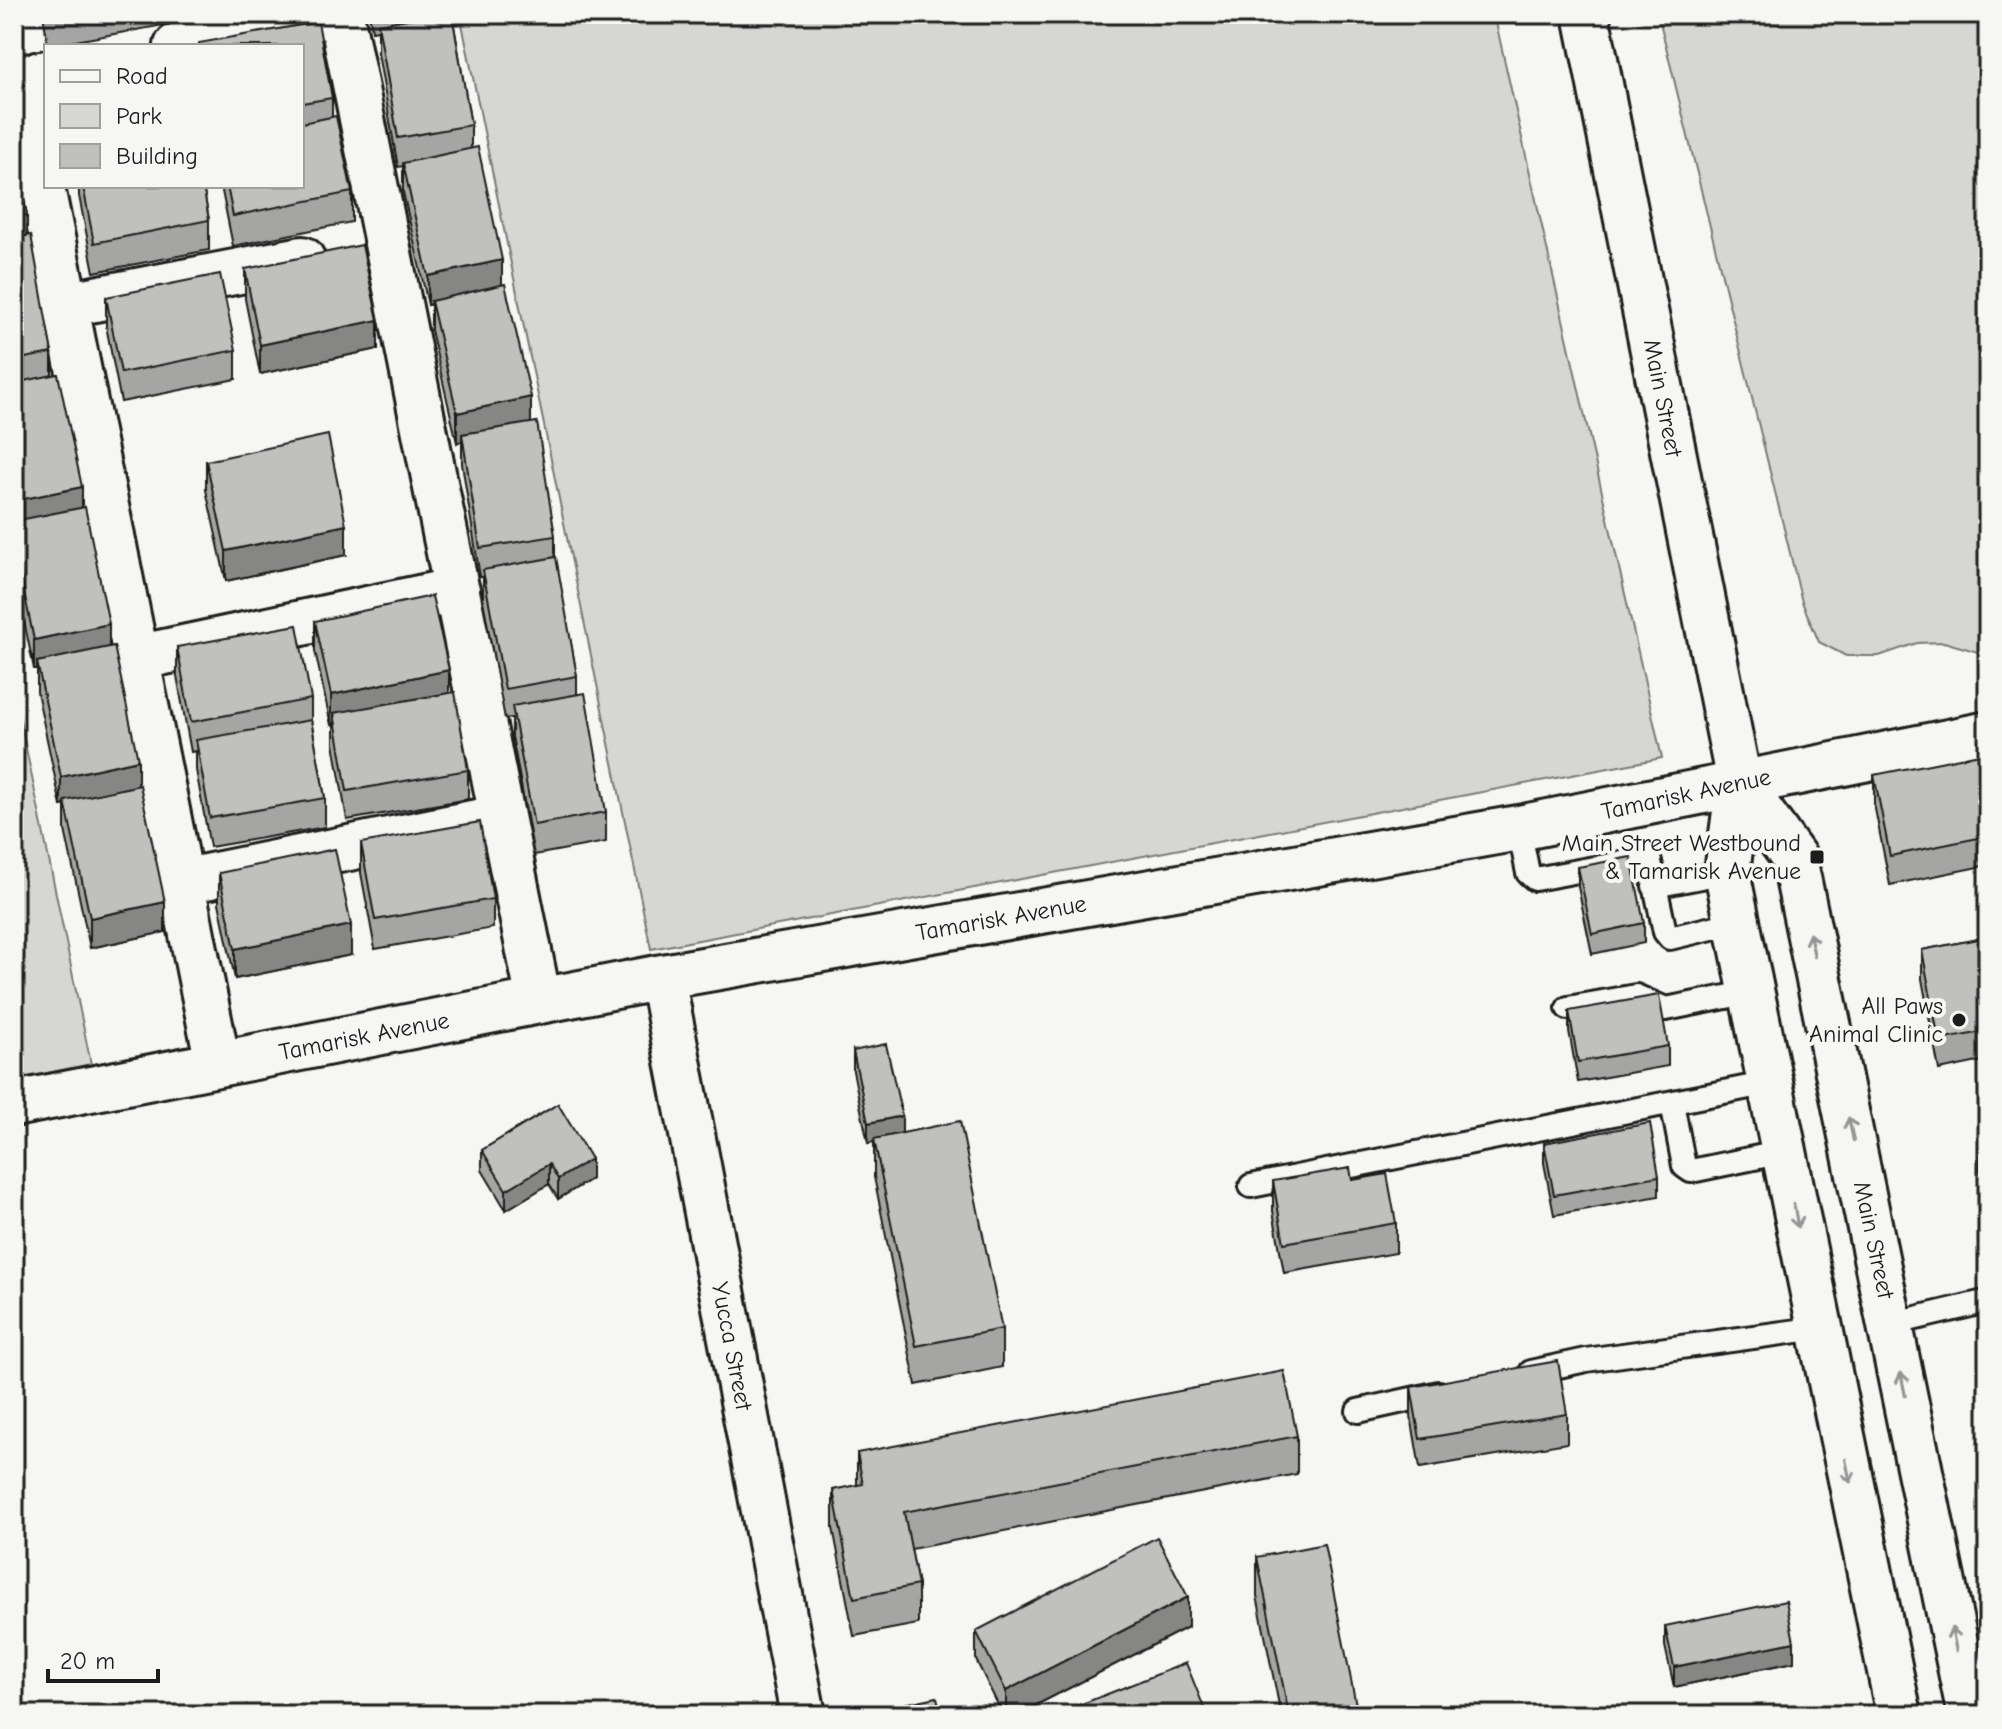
<svg xmlns="http://www.w3.org/2000/svg" width="2002" height="1729" font-family="'Comic Neue',sans-serif">
<style>
.green{fill:#d6d6d2;stroke:#797977;stroke-width:2}
.lines{fill:none;stroke-linecap:round;stroke-linejoin:round}
.service-casing{stroke:#1c1c1c;stroke-width:28}
.minor-casing{stroke:#1c1c1c;stroke-width:50}
.primary-casing{stroke:#1c1c1c;stroke-width:50}
.service{stroke:#f6f6f2;stroke-width:22}
.minor{stroke:#f6f6f2;stroke-width:44}
.primary{stroke:#f6f6f2;stroke-width:44}
.wall{fill:#a5a5a3;stroke:#1c1c1c;stroke-width:2}
.shaded-wall{fill:#868684;stroke:#1c1c1c;stroke-width:2}
.building{fill:#c0c0bd;stroke:#1c1c1c;stroke-width:2}
.oneway{stroke:#949492}
.poi-dot{fill:#1c1c1c;stroke:#f6f6f2;stroke-width:3}
.labels{text-anchor:middle;dominant-baseline:central;stroke-width:8;stroke-linejoin:round;paint-order:stroke}
.street-label{font-size:24px;fill:#1c1c1c;stroke:#f6f6f2}
.poi-label{font-size:24px;fill:#1c1c1c;stroke:#f6f6f2;text-anchor:end}
</style>
<rect width="100%" height="100%" fill="#f6f6f2"/>
<filter id="ink" filterUnits="userSpaceOnUse"><feTurbulence type="fractalNoise" baseFrequency=".0125" numOctaves="2"/><feDisplacementMap in="SourceGraphic" scale="16" xChannelSelector="R" yChannelSelector="G"/><feConvolveMatrix kernelMatrix="1 2 1 2 8 2 1 2 1" color-interpolation-filters="sRGB"/></filter>
<g filter="url(#ink)">
<path class="green" d="M460 14H1494L1662 758 651 949Z
M1658 14H1988V655L1944 642 1917 643 1879 656H1846L1819 642 1802 602Z
M14 690 91 1064 14 1080Z"/>
<g class="lines">
<g class="service-casing">
<path id="service" d="M1519 828 1528 873 1535 879 1643 859 1650 862 1665 932 1670 938 1737 922
M1654 886 1727 872
M1568 1008 1636 996 1666 1009 1751 992
M1672 1103 1684 1166 1691 1171 1783 1152
M1251 1186 1769 1083
M1891 1324 1988 1301
M1531 1372 1586 1360 1819 1328
M1358 1411 1439 1393"/>
</g>
<g class="minor-casing">
<path id="minor" d="M341 14 539 1001
M177 46 334 14
M46 73 20 78 218 1064
M64 305 302 259
M136 658 457 590
M181 882 502 817
M662 977 803 1715
M14 1104 662 977 1519 828 1988 734"/>
</g>
<g class="primary-casing">
<path id="primary" d="M1586 14 1739 782 1727 872 1899 1715
M1739 782 1794 858 1970 1715"/>
</g>
<use href="#service" class="service"/>
<use href="#minor" class="minor"/>
<use href="#primary" class="primary"/>
</g>
<path class="wall" d="M43 14H164V25L48 46Z
M179 14H232L180 23Z
M369 14H452L471 125V148L502 285 555 536V557L577 676V694L606 812V842L534 855 512 736V718L505 719 483 600V577H480L462 464V441L457 443 431 330V304L428 305 403 192V166L398 167 378 54V30L372 31Z
M302 46 332 98V117L352 192V222L233 246 221 186H302Z
M14 149 27 215V236L52 353V375L82 508 138 786 165 932 90 948 65 830V805L61 806 37 692V669H34L14 573Z
M79 186H203L209 220V250L94 272 79 196Z
M245 269 378 349 260 374 245 299Z
M106 297 236 350V379L121 402 106 326Z
M206 461 346 555 226 581 206 490Z
M315 621 449 693 468 770V799L347 820 334 743V724L331 725 315 651Z
M177 647 311 699V720L325 798V827L210 847 196 770V751L191 752 177 676Z
M1988 766V865L1890 885 1874 804V775Z
M361 843 493 899V928L375 949 361 873Z
M1578 867 1644 923V943L1592 954 1578 887Z
M219 873 351 955 235 979 219 903Z
M1988 937V1060L1939 1070 1922 979V950Z
M1569 1011 1668 1046V1066L1578 1082 1569 1031Z
M853 1051 902 1133 1002 1329V1367L916 1385 874 1177V1142L868 1143 853 1071Z
M558 1104 591 1179 558 1199 549 1184 506 1210 482 1170V1150Z
M1988 1139V1211L1980 1170V1141Z
M1544 1143 1659 1176V1196L1554 1215 1544 1163Z
M1352 1180 1396 1223V1253L1284 1273 1273 1211V1181Z
M1411 1387 1567 1414V1443L1420 1468 1411 1416Z
M1297 1436V1474L911 1549 918 1585V1624L854 1636 833 1528V1490L857 1485V1453Z
M1257 1557 1358 1715H1281L1257 1596Z
M1665 1626 1794 1662 1674 1687 1665 1646Z
M1188 1627 1017 1715H1003L976 1660V1631Z"/>
<path class="shaded-wall" d="M502 260V289L431 301V304L428 305V276Z
M378 320V349L260 374V345Z
M531 397V426L462 434V441L457 443V413Z
M82 487V516L14 531V501Z
M346 525V555L226 581V551Z
M109 624V654L37 662V669H34V640Z
M449 670V699L334 713V724L331 725V695Z
M138 760V790L65 801V805L61 806V777Z
M165 902V932L90 948V918Z
M351 925V955L235 979V949Z
M902 1116V1136L868 1143V1123Z
M591 1159V1179L558 1199V1179Z
M549 1164V1184L506 1210V1190Z
M1188 1597V1627L1017 1715H1006V1691Z
M1794 1642V1662L1674 1687V1667Z"/>
<path class="building" d="M437 14H452L471 125 398 138 378 24Z
M318 22 332 98 302 103V46H199V43Z
M336 116 352 192 233 216 227 186H302V123Z
M478 147 502 260 428 276 403 163Z
M14 149 27 215 14 217Z
M83 186H203L209 220 94 243Z
M31 235 52 353 14 360V238Z
M362 245 378 320 260 345 245 269Z
M220 274 236 350 121 373 106 297Z
M505 284 531 397 457 413 431 301Z
M58 374 82 487 14 501V383Z
M537 422 555 536 480 548 462 434Z
M328 435 346 525 226 551 206 461Z
M85 507 109 624 34 640 14 543V521Z
M556 557 577 676 505 689 483 570Z
M432 596 449 670 331 695 315 621Z
M297 625 311 699 191 722 177 647Z
M114 646 138 760 61 777 37 662Z
M455 692 468 770 347 791 334 713Z
M585 693 606 812 534 825 512 706Z
M311 720 325 798 210 818 196 740Z
M1985 753 1988 766V836L1890 856 1874 775Z
M140 785 165 902 90 918 65 801Z
M480 822 493 899 375 920 361 843Z
M335 849 351 925 235 949 219 873Z
M1631 857 1644 923 1592 934 1578 867Z
M1988 937V1031L1939 1040 1922 950Z
M1659 995 1668 1046 1578 1062 1569 1011Z
M886 1044 902 1116 868 1123 853 1051Z
M558 1104 591 1159 558 1179 549 1164 506 1190 482 1150Z
M960 1121 1002 1329 916 1346 874 1139Z
M1650 1123 1659 1176 1554 1195 1544 1143Z
M1988 1139V1181L1980 1141Z
M1350 1168 1352 1180 1387 1174 1396 1223 1284 1243 1273 1181Z
M1558 1361 1567 1414 1420 1439 1411 1387Z
M1284 1371 1297 1436 904 1512 918 1585 854 1598 833 1490 863 1484 857 1453Z
M1157 1537 1188 1597 1006 1691 976 1631Z
M1324 1544 1358 1715H1289L1257 1557Z
M1786 1601 1794 1642 1674 1667 1665 1626Z
M1186 1663 1207 1715H1054Z
M937 1697 941 1715H876L875 1710Z"/>
<defs><path id="oneway-shaft" d="M-6 0H5M1.5-3L5.5 0L1.5 3" fill="none" stroke-width="1.6" stroke-linecap="round" stroke-linejoin="round" transform="scale(2)"/></defs>
<g class="oneway">
<use href="#oneway-shaft" transform="translate(1812 945) rotate(-102)"/>
<use href="#oneway-shaft" transform="translate(1851 1129) rotate(-102)"/>
<use href="#oneway-shaft" transform="translate(1796 1216) rotate(79)"/>
<use href="#oneway-shaft" transform="translate(1903 1384) rotate(-101)"/>
<use href="#oneway-shaft" transform="translate(1848 1471) rotate(78)"/>
<use href="#oneway-shaft" transform="translate(1954 1639) rotate(-101)"/>
</g>
</g>
<g class="poi-dot">
<rect x="1809" y="849" width="16" height="16" rx="4"/>
<circle cx="1959" cy="1020" r="8"/>
</g>
<g class="labels">
<g class="street-label">
<text transform="translate(1663 398) rotate(79)">Main Street</text>
<text transform="translate(1686 794) rotate(-12)">Tamarisk Avenue</text>
<text transform="translate(1001 918) rotate(-10)">Tamarisk Avenue</text>
<text transform="translate(364 1036) rotate(-11)">Tamarisk Avenue</text>
<text transform="translate(1874 1240) rotate(78)">Main Street</text>
<text transform="translate(732 1346) rotate(79)">Yucca Street</text>
</g>
<g class="poi-label">
<text x="1801" y="843">Main Street Westbound<tspan x="1801" dy="28">&amp; Tamarisk Avenue</tspan></text>
<text x="1943" y="1006">All Paws<tspan x="1943" dy="28">Animal Clinic</tspan></text>
</g>
</g>
<rect width="2002" height="1729" fill="none" stroke="#f6f6f2" stroke-width="48"/>
<rect x="24" y="24" width="1954" height="1681" fill="none" stroke="#1c1c1c" stroke-width="3" filter="url(#ink)"/>
<rect x="44" y="44" width="260" height="144" fill="#f6f6f2" stroke="#9f9f9c" stroke-width="2"/>
<rect x="60" y="70" width="40" height="12" fill="#f6f6f2" stroke="#9f9f9c" stroke-width="2"/>
<text x="116" y="84" font-size="24" fill="#1c1c1c">Road</text>
<rect x="60" y="104" width="40" height="24" fill="#d6d6d2" stroke="#9f9f9c" stroke-width="2"/>
<text x="116" y="124" font-size="24" fill="#1c1c1c">Park</text>
<rect x="60" y="144" width="40" height="24" fill="#c0c0bd" stroke="#9f9f9c" stroke-width="2"/>
<text x="116" y="164" font-size="24" fill="#1c1c1c">Building</text>
<path d="M48 1669v12h110v-12" fill="none" stroke="#1c1c1c" stroke-width="4"/>
<text x="60" y="1669" font-size="24" fill="#1c1c1c" stroke="#f6f6f2" stroke-width="6" paint-order="stroke">20 m</text>
</svg>
